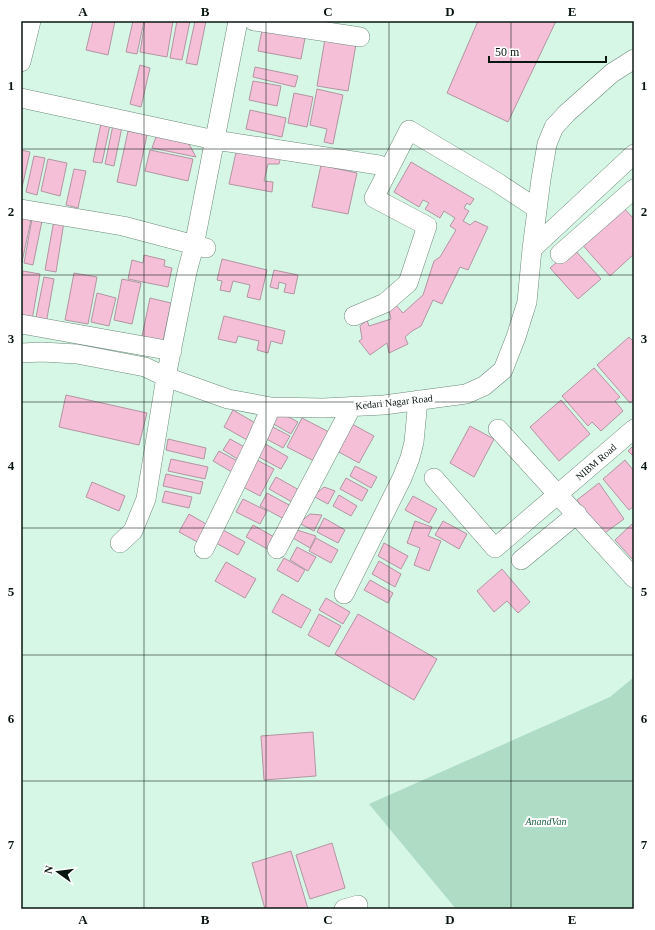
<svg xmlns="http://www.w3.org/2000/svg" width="655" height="930" font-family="Georgia,serif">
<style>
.green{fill:#aedcc4}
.building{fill:#f4bfd7;stroke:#b395a2}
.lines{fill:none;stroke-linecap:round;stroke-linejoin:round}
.minor-casing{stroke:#6d8a7b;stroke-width:20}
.minor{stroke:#fff;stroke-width:19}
.grid{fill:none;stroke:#0a1610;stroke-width:1;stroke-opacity:0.55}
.labels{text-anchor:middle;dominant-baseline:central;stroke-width:4;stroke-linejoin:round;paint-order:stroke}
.street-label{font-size:10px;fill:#0a1610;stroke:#fff}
.park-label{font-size:10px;font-style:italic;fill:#206045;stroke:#fff}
.neatline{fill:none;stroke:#0a1610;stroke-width:1.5}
.grid-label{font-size:13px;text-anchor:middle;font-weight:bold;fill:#0a1610}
</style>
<rect width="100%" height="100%" fill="#d7f7e6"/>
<path class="green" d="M634 677V909H456L369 804 610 697Z"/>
<path class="building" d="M93 21H115L108 55 86 50Z
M133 21H144L137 54 126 52Z
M145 21H173L167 57 140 52Z
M177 21H190L182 60 170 58Z
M195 21H206L197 65 186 63Z
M478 21H556L508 122 447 93Z
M262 30 305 38 301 59 258 51Z
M325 39 356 44 348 91 317 86Z
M140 65 150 68 141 107 130 104Z
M255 67 298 76 295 87 253 77Z
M253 81 281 86 277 106 249 100Z
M317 89 343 95 333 144 324 142 327 129 310 125Z
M294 93 313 97 307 127 288 123Z
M250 110 286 118 282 137 246 129Z
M114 120 123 122 114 166 105 164Z
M101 123 110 125 102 163 93 162Z
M128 131 147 135 136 186 117 182Z
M157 134 189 144 196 157 152 148Z
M237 148 281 156 279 164H268L264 181 273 182 272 192 229 184Z
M21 150 30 152 21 192Z
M150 150 193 159 188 181 145 171Z
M34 156 45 158 37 195 26 192Z
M48 159 67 163 60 196 41 191Z
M411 162 474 199 470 205 467 203 464 208 469 211 463 221 470 225 475 221 488 227 468 270 460 267 442 304 433 300 421 326 412 331 405 337 408 344 389 353 387 343 370 355 359 341 362 339 360 326 367 320 369 326 391 319 388 306 396 305 403 313 423 295 434 261 440 257 456 230 450 226 455 218 444 211 440 218 425 209 429 203 423 200 419 207 394 192Z
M321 165 357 173 348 214 312 207Z
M74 169 86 171 78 208 66 205Z
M620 204 634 219V254L610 276 579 241Z
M21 218 31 220 22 262H21Z
M32 219 42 221 33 265 24 263Z
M54 220 64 222 56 272 45 270Z
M573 248 601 279 578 299 550 268Z
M144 255 165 260 164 266 172 268 168 287 128 279 132 260 143 263Z
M222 259 267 270 260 300 247 297 250 285 233 281 230 292 220 290 222 281 217 280Z
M274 270 298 275 294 294 284 292 286 284 279 282 278 289 270 287Z
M23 271 40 274 32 320 21 318V285Z
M74 273 97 277 88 324 65 320Z
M44 277 54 279 46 324 35 322Z
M122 279 141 283 132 324 114 320Z
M97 293 116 298 109 326 91 322Z
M150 298 171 303 162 346 141 341Z
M224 316 285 331 282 344 271 341 268 353 257 350 259 341 238 336 236 343 218 339Z
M629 337 634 342V400L630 403 597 365Z
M594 368 620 397 615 401 623 411 601 431 592 422 588 426 562 396Z
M66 395 147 413 139 445 59 427Z
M561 400 590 434 559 461 530 427Z
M233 410 257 424 247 440 224 427Z
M276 410 298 422 291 434 270 422Z
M302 418 329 432 314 461 287 447Z
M267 424 290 436 283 448 261 436Z
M352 424 374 436 359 463 337 451Z
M470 426 494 439 474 477 450 463Z
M168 439 206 448 204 459 166 450Z
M230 439 250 450 244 463 223 450Z
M262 442 288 457 281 469 255 455Z
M634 445V457L628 451Z
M219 451 243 464 237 475 213 461Z
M171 459 208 467 205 479 168 471Z
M255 459 274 469 260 496 241 486Z
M625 460 634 471V506L629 510 603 479Z
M355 466 377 477 371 488 350 476Z
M166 474 203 482 200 494 163 486Z
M276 477 299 490 292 502 269 489Z
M346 478 368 490 362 501 340 489Z
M92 482 125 496 119 511 86 497Z
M599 483 624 519 602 535 577 500Z
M324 487 335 491 328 504 313 496Z
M165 491 192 497 189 508 162 502Z
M267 493 291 506 284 519 260 506Z
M339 495 357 506 351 516 333 506Z
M413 496 437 509 429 523 405 510Z
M243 499 267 511 260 524 236 512Z
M189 514 211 527 203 545 179 532Z
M310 514 322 515 314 531 299 523Z
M324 518 345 530 338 543 317 532Z
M415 521 432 527 428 536 441 541 429 571 414 565 420 548 407 543Z
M443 521 467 534 459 549 435 535Z
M632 524 634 527V561L615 540Z
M253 525 276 538 269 550 246 537Z
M223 530 245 542 238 555 216 543Z
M297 530 316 536 310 548 293 538Z
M316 538 338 550 331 563 309 551Z
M384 543 408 556 401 569 378 556Z
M297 547 316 557 308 571 290 560Z
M284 558 305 570 298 582 277 570Z
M379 561 401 574 395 587 372 574Z
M226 562 256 579 245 598 215 581Z
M502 569 530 602 518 613 507 601 494 612 477 591Z
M370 580 393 593 388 603 364 590Z
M282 594 311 610 301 628 272 612Z
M326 598 350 612 343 624 319 610Z
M319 614 341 626 329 647 308 635Z
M358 614 437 659 414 700 335 654Z
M313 732 316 776 264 780 261 736Z
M332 843 345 888 310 899 296 855Z
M291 851 308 909H265L252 863Z"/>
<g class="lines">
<g class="minor-casing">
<path id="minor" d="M254 21 360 37
M21 62 31 21
M21 98 215 140 379 165
M21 209 123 226 206 248
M532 249 541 179 547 144 554 127 567 113 612 73 634 59
M560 254 634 189
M354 316 385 303 408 283 427 226 374 198 409 130 495 181 536 208
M21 324 172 351
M21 353 42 352 77 354 145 367 166 377 228 399 271 407 323 408 384 405 466 394 484 386 503 370 516 337 527 302 532 249 634 154
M498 429 634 578
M434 478 495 548 634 429
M120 543 133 531 146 499 166 377 187 272 194 246 238 21
M204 549 255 444 271 407
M277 549 352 406
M521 560 577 514
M344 594 402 478 410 458 414 442 418 400
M344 909 358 905"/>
</g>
<use href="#minor" class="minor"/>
</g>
<path class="grid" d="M144 21V909M266 21V909M389 21V909M511 21V909M21 149H634M21 275H634M21 402H634M21 528H634M21 655H634M21 781H634"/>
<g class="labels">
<g class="street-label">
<text transform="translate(394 402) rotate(-6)">Kedari Nagar Road</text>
<text transform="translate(596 462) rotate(-41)">NIBM Road</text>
</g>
<g class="park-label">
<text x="546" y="821">AnandVan</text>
</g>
</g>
<rect width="655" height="930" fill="none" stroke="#ffffff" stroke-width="44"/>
<g transform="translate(58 872) rotate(284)" stroke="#ffffff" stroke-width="3" paint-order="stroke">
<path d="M0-3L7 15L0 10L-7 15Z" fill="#0a1610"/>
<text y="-6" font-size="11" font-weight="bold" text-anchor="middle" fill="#0a1610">N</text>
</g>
<path d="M489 56v6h117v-6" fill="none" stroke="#0a1610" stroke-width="2"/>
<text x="495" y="56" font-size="12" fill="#0a1610" stroke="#ffffff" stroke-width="3" paint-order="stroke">50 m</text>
<rect x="22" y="22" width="611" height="886" class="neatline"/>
<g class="grid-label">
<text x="83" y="16">A</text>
<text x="205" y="16">B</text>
<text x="328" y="16">C</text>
<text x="450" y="16">D</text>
<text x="572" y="16">E</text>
<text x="11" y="90">1</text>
<text x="644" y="90">1</text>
<text x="11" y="216">2</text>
<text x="644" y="216">2</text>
<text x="11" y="343">3</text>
<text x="644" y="343">3</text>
<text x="11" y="470">4</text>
<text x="644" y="470">4</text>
<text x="11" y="596">5</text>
<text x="644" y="596">5</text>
<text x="11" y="723">6</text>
<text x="644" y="723">6</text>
<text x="11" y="849">7</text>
<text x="644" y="849">7</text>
<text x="83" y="924">A</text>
<text x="205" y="924">B</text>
<text x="328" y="924">C</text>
<text x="450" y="924">D</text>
<text x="572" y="924">E</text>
</g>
</svg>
